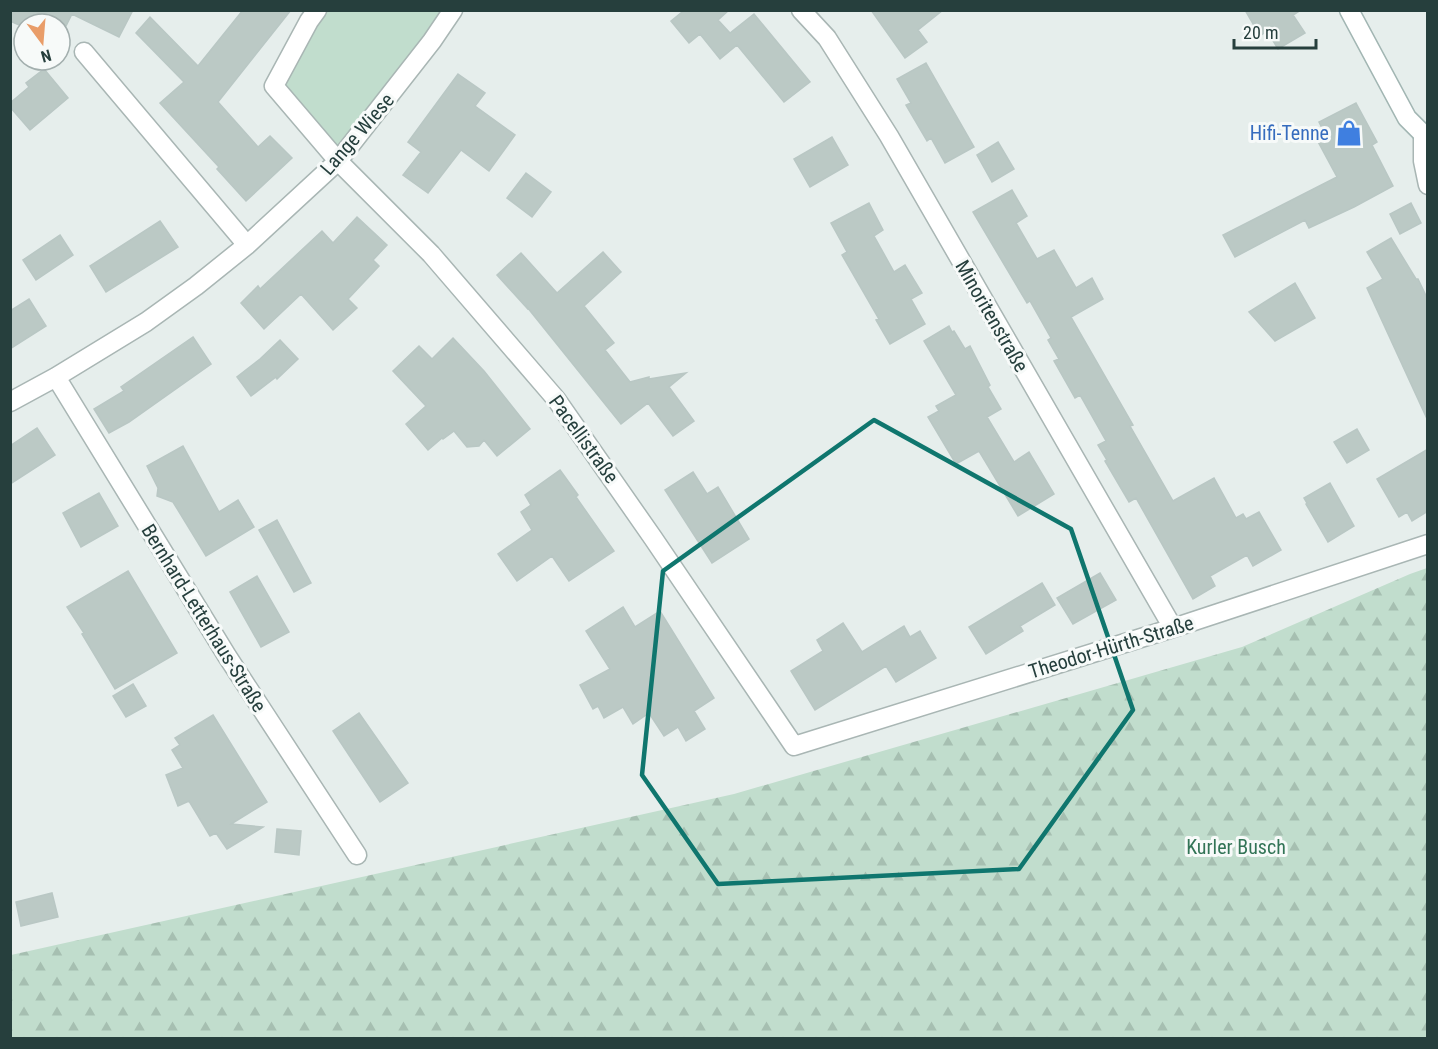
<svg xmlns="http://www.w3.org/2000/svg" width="1438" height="1049" font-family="'Roboto Condensed',sans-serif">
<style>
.green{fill:#c1ddcd}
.forest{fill:url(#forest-firs)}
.building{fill:#bbc9c5;stroke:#b9c7c4;stroke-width:1.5}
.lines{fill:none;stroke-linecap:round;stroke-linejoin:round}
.minor-casing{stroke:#a9b6b4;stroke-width:21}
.secondary-casing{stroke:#a2b6b3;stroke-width:21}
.minor{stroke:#fff;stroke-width:18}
.secondary{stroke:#fff;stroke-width:18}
.marked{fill:none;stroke:#0f766e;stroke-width:4.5;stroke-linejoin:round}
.labels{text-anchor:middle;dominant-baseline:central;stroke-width:6;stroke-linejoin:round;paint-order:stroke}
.shop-label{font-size:20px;fill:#366cbe;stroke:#f7faf9;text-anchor:end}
.street-label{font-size:20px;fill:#263f3d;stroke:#f7faf9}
.park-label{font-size:20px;fill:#327456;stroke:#f7faf9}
</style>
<defs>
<pattern id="forest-firs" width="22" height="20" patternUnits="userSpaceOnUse" patternTransform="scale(1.5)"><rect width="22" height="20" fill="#c1ddcd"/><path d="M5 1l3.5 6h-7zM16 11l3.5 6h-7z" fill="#a6bfb1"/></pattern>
</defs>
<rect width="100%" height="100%" fill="#e6eeec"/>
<path class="green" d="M318 11H452L338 160 274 86Z"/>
<path class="forest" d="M1427 568V1038H11V955L734 794 1242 647 1410 574Z"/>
<path class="building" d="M10 10H133L119 37 72 14 60 38V24H24V27L10 21Z
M243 10H291L218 102 258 147 270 136 292 158 246 201 217 169 219 167 160 103 184 82 136 33 150 17 198 66Z
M681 10H729L718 20 730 33 754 14 810 82 784 102 737 45 720 59 700 34 689 43 671 21 682 12Z
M871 10H943L918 30 927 42 905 58Z
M1245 10H1301L1293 15 1305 33 1278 49 1267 31 1260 36Z
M926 63 974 147 945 163 931 138 927 141 906 105 911 103 897 79Z
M44 69 68 98 30 130 10 107V103L29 87 26 83Z
M458 74 485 93 475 106 515 135 489 171 461 150 428 193 403 175 421 152 408 142Z
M1356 103 1377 142 1372 145 1393 186 1354 207 1309 228 1305 220 1235 257 1223 235 1337 177 1315 136 1324 132 1319 122Z
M832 137 848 165 810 187 794 159Z
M998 142 1014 169 992 182 977 155Z
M526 173 551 192 532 217 507 198Z
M1012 190 1027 216 1016 223 1037 259 1054 250 1076 288 1092 278 1103 299 1071 317 1133 425 1130 426 1173 501 1214 478 1236 518 1243 514 1246 519 1259 512 1281 550 1253 566 1247 555 1210 576 1215 586 1193 599 1136 498 1129 502 1105 461 1107 460 1098 445 1106 441 1080 395 1075 398 1054 361 1059 359 1048 340 1051 338 1030 301 1027 303 973 212Z
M869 203 883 230 874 236 894 272 905 265 922 293 911 299 925 324 890 344 876 320 879 319 842 255 847 252 831 223Z
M1411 203 1421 223 1400 234 1390 214Z
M357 217 387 245 373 260 379 266 348 299 357 308 333 330 301 294 264 329 241 303 258 286 260 289 322 231 333 243Z
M160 221 178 247 106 292 90 266Z
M60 235 73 255 36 280 23 260Z
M1391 238 1416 279H1418L1428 300V421L1367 288 1383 279 1367 252Z
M603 252 621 272 584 306 614 343 605 350 630 382 649 377V379L686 373 669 387 694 421 673 436 648 403 621 424 527 307V308L497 275 521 253 557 293Z
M1295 283 1315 318 1275 341 1249 312Z
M29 299 46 326 10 349V311Z
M949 326 952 332 954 331 965 349 970 346 990 385 988 387 1001 409 987 417 1014 462 1029 452 1054 494 1018 516 979 451 956 464 928 417 939 411 936 406 956 395 924 341Z
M193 337 211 364 129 422 109 433 94 409 124 391 121 387Z
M453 338 484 371 530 429 497 456 484 440 479 446 467 447 454 431 443 439 442 438 428 450 406 424 426 406 393 371 419 346 432 359Z
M280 340 298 359 277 379 276 377 251 396 237 377 260 359Z
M37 428 55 455 10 484V446Z
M1357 429 1369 450 1347 463 1334 442Z
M183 446 219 512 238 500 254 527 206 556 173 502 157 496 158 488 147 466Z
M1428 449V511L1412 521 1407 512 1399 517 1377 479Z
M560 470 578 495 576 497 614 551 569 581 552 556 517 581 498 554 532 530 521 512 531 505 525 495Z
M693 472 707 494 718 487 749 539 712 563 665 490Z
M1330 483 1354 526 1328 542 1306 504 1307 503 1304 498Z
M99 493 118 526 81 547 63 513Z
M277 520 311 583 294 592 259 530Z
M128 571 177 653 115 689 82 634 84 633 67 607Z
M1100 573 1116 600 1073 624 1057 598Z
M257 576 289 632 261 647 230 592Z
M1042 583 1055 605 1020 626 1023 631 986 654 969 627Z
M623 607 635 627 660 611 714 698 694 711 705 729 686 741 678 727 664 736 649 713 633 724 623 707 604 718 598 706 593 709 580 685 610 669 586 631Z
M843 623 862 652 904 626 910 637 920 631 936 658 896 682 886 666 815 710 791 671 823 651 817 640Z
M133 684 146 706 126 717 113 696Z
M359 713 408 783 380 802 333 731Z
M213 715 267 802 231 824 263 827 227 849 216 833 210 836 189 801 178 806 166 775 183 768 172 750 180 745 175 738Z
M277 829 301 831 299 855 275 852Z
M52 893 58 917 21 926 16 902Z"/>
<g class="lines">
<g class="minor-casing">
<path id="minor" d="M317 10 309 21 274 86 338 161 431 254 556 399 653 538 794 746 1173 628 1428 544
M801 10 827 38 889 136 1173 628
M84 52 247 245
M1423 134V161L1428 185
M56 377 227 656 357 855
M10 402 56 377 146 322 196 286 247 245 338 161 432 41 453 10"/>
</g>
<g class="secondary-casing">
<path id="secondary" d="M1349 10 1407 118 1423 134 1428 137"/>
</g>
<use href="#minor" class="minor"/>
<use href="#secondary" class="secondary"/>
</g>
<path class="marked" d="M874 420 1071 529 1133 710 1019 869 718 884 642 775 663 571Z"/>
<defs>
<g id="shop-bare" transform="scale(2.07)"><path d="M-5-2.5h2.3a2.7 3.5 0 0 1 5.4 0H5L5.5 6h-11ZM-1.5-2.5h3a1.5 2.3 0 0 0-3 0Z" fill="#3f7fe0" stroke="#f7faf9" stroke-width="2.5" paint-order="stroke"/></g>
</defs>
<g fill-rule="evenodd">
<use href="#shop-bare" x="1349" y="133"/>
</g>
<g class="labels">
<g class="shop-label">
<text x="1329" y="133">Hifi-Tenne</text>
</g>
<g class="street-label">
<text transform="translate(357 134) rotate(-49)">Lange Wiese</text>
<text transform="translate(992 316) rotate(60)">Minoritenstraße</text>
<text transform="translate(584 439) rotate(54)">Pacellistraße</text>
<text transform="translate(204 618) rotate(58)">Bernhard-Letterhaus-Straße</text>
<text transform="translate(1111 647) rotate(-17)">Theodor-Hürth-Straße</text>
</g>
<g class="park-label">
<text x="1236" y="847">Kurler Busch</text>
</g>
</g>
<rect width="1438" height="1049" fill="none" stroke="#263f3d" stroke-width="24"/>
<g transform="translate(42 42) rotate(164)"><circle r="28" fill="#f7faf9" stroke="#a3afae" stroke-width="1.5"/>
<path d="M0-4.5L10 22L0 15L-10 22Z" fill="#e99d69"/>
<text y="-9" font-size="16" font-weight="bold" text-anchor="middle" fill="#263f3d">N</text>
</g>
<path d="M1234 39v9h82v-9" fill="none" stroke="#263f3d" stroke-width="3"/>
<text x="1243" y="39" font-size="18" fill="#263f3d" stroke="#f7faf9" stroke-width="4.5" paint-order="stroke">20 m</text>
</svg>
